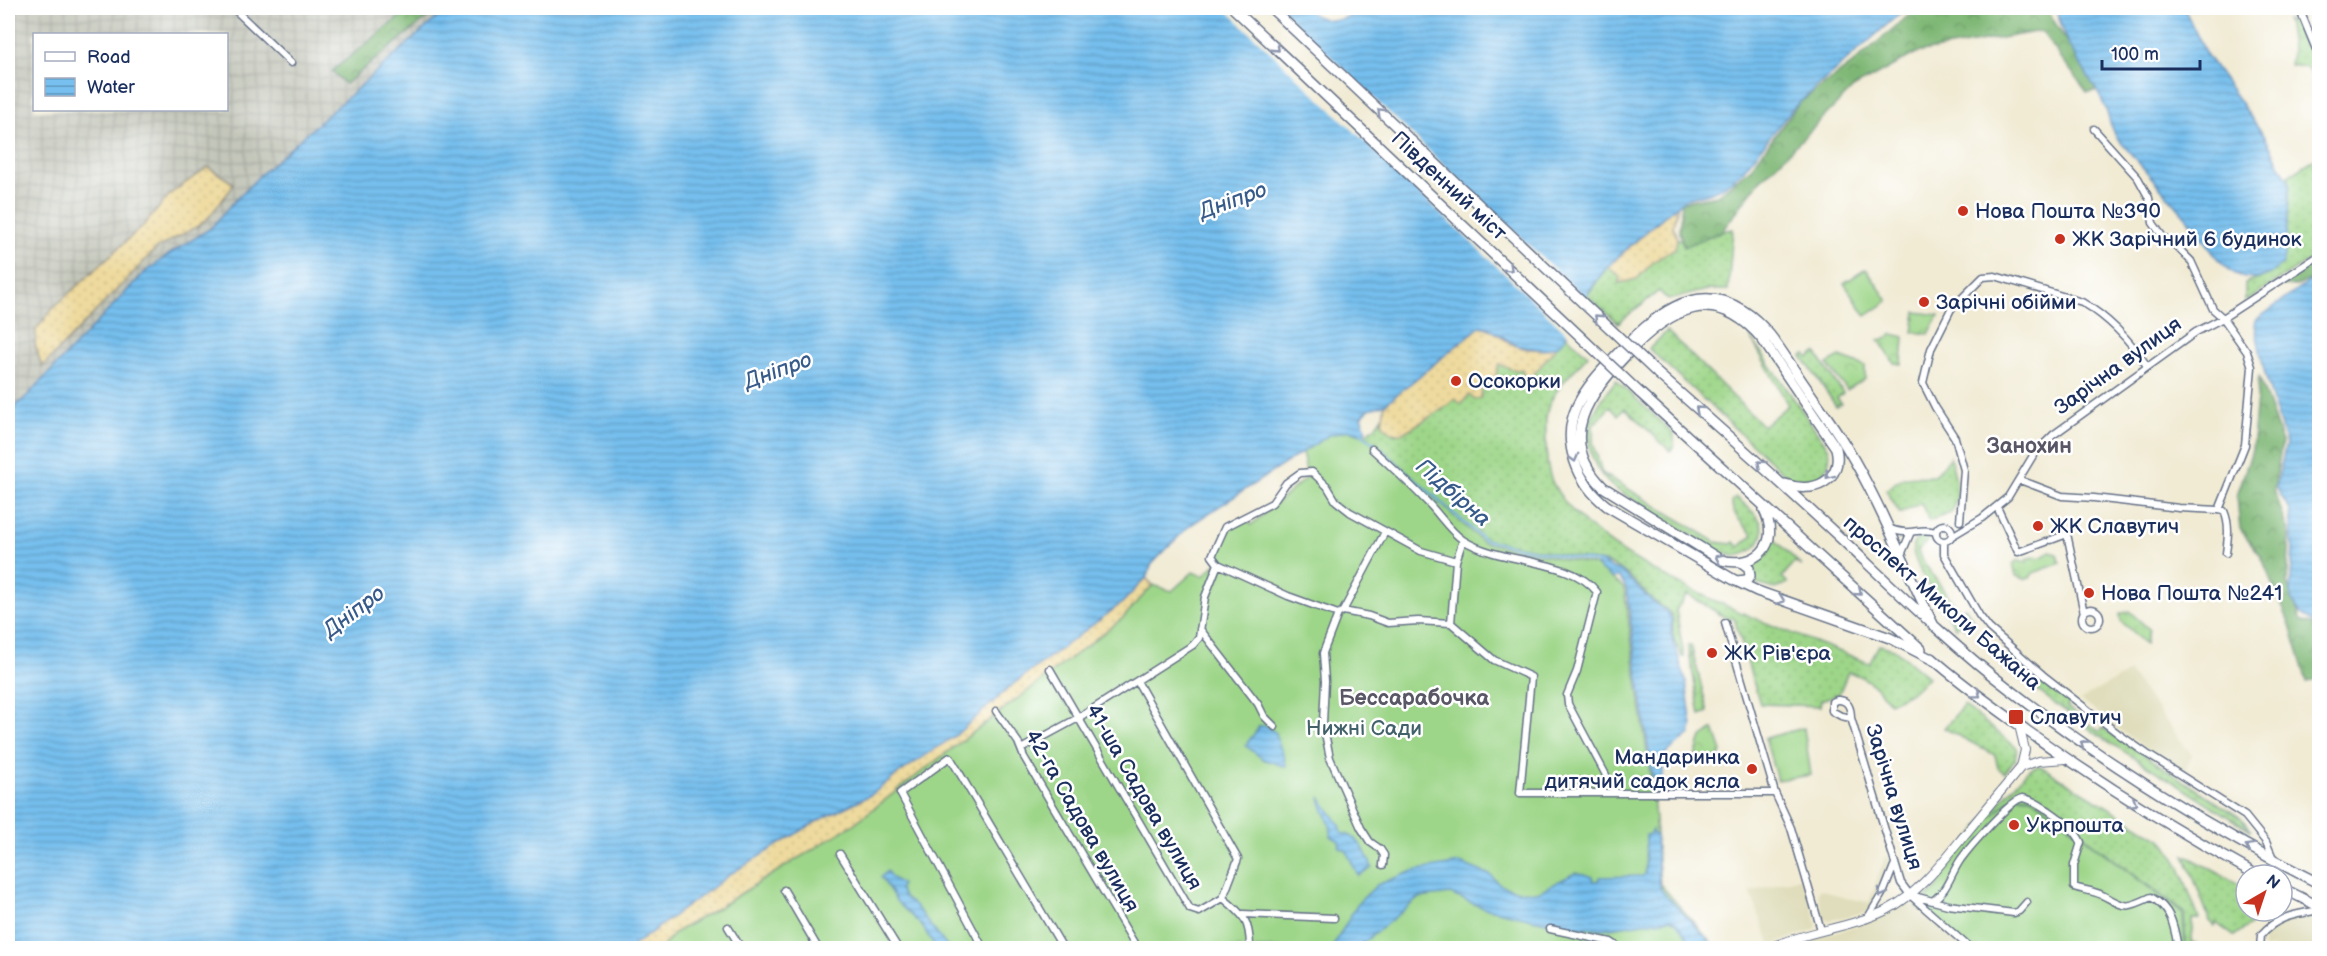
<svg xmlns="http://www.w3.org/2000/svg" width="2327" height="956" font-family="'Balsamiq Sans',sans-serif">
<style>
.built{fill:#dfddbb}
.industrial{fill:url(#industrial-grid);fill-rule:evenodd}
.grass{fill:url(#grass-dots);stroke:#5c8274;stroke-width:1.5}
.forest{fill:url(#forest-crowns);stroke:#4c736a;stroke-width:1.5}
.sand{fill:url(#sand-dots);stroke:#84847e;stroke-width:1.5}
.park{fill:url(#park-crowns);stroke:#5c8274;stroke-width:1.5}
.garden{fill:#9ed689;stroke:#5c8274;stroke-width:1.5}
.water{fill:url(#water-rules);stroke:#4877a6;stroke-width:1.5}
.pier{fill:#f1ebd4}
.lines{fill:none;stroke-linecap:round;stroke-linejoin:round}
.stream{stroke:#76bfee;stroke-width:2}
.minor-casing{stroke:#667187;stroke-width:9}
.tertiary-casing{stroke:#667187;stroke-width:10}
.trunk-casing{stroke:#667187;stroke-width:12}
.minor{stroke:#fff;stroke-width:6}
.tertiary{stroke:#fff;stroke-width:8}
.trunk{stroke:#fff;stroke-width:9}
.trunk-bridge-casing{stroke:#667187;stroke-width:12;stroke-linecap:butt}
.trunk-bridge{stroke:#fff;stroke-width:9}
.oneway{stroke:#8d97ae}
.poi-dot{fill:#c8321e;stroke:#fff;stroke-width:2}
.labels{text-anchor:middle;dominant-baseline:central;stroke-width:5;stroke-linejoin:round;paint-order:stroke}
.street-label{font-size:21px;fill:#1b2f5e;stroke:#fff}
.poi-label{font-size:21px;fill:#1b2f5e;stroke:#fff;text-anchor:start}
.park-label{font-size:21px;fill:#42616b;stroke:#fff}
.water-label{font-size:22px;font-style:italic;fill:#365a89;stroke:#fff}
.neighbourhood-label{font-size:22px;font-weight:bold;fill:#595666;stroke:#fff}
</style>
<defs>
<pattern id="industrial-grid" width="8" height="8" patternUnits="userSpaceOnUse" patternTransform="scale(1.5)"><rect width="8" height="8" fill="#c3c6b9"/><path d="M0 4h8M4 0v8" fill="none" stroke="#a7aaa1"/></pattern>
<pattern id="grass-dots" width="8" height="8" patternUnits="userSpaceOnUse" patternTransform="scale(1.5)"><rect width="8" height="8" fill="#9ed689"/><path d="M2 2h.1M6 6h.1" fill="none" stroke="#88b879" stroke-width="1.8" stroke-linecap="round"/></pattern>
<pattern id="forest-crowns" width="20" height="18" patternUnits="userSpaceOnUse" patternTransform="scale(1.5)"><rect width="20" height="18" fill="#7eb775"/><path d="M2 6a3 3 0 1 1 6 0M12 15a3 3 0 1 1 6 0" fill="none" stroke="#669563"/></pattern>
<pattern id="sand-dots" width="8" height="8" patternUnits="userSpaceOnUse" patternTransform="scale(1.5)"><rect width="8" height="8" fill="#eeda9e"/><path d="M2 2h.1M6 6h.1" fill="none" stroke="#ccbb8a" stroke-width="1.8" stroke-linecap="round"/></pattern>
<pattern id="park-crowns" width="20" height="18" patternUnits="userSpaceOnUse" patternTransform="scale(1.5)"><rect width="20" height="18" fill="#9ed689"/><path d="M2 6a3 3 0 1 1 6 0M12 15a3 3 0 1 1 6 0" fill="none" stroke="#88b879"/></pattern>
<pattern id="water-rules" width="6" height="5" patternUnits="userSpaceOnUse" patternTransform="scale(1.5)"><rect width="6" height="5" fill="#76bfee"/><path d="M0 2.5h6" fill="none" stroke="#609cc4"/></pattern>
</defs>
<rect width="100%" height="100%" fill="#fff"/>
<filter id="ink" filterUnits="userSpaceOnUse"><feTurbulence type="fractalNoise" baseFrequency=".0167" numOctaves="2"/><feDisplacementMap in="SourceGraphic" scale="12" xChannelSelector="R" yChannelSelector="G"/><feConvolveMatrix kernelMatrix="1 2 1 2 8 2 1 2 1" color-interpolation-filters="sRGB"/></filter>
<filter id="wash" filterUnits="userSpaceOnUse"><feTurbulence type="fractalNoise" baseFrequency=".008" numOctaves="4" result="noise"/><feDisplacementMap in="SourceGraphic" scale="24" xChannelSelector="R" yChannelSelector="G"/><feGaussianBlur stdDeviation="1.35" result="paint"/><feColorMatrix in="noise" values="0 0 0 0 0 0 0 0 0 0 0 0 0 0 0 0 0 1.4 0 .05"/><feComposite in="paint" operator="in"/></filter>
<g filter="url(#wash)">
<rect width="100%" height="100%" fill="#f1ebd4"/>
<path class="built" d="M2129 672 2192 755 2185 771 2146 749 2080 700Z
M1885 856 1889 858 1888 868 1876 902 1867 912 1829 920 1824 918 1818 894 1820 889 1846 898 1869 902Z
M1803 877 1817 925 1815 929 1771 946 1750 892Z
M1905 904 1917 906 1966 948H1815L1814 938 1860 925Z
M2310 915 2319 920V948H2263V936L2270 928 2289 918Z"/>
<path class="industrial" d="M8 8H448L261 174 230 206 211 228 144 273 28 395 8 413ZM34 34H226V110H34Z"/>
<path class="grass" d="M2287 20C2296 23 2298 30 2299 39L2310 44 2319 69V80L2305 67 2290 65 2292 52Z
M2319 156V251L2312 254 2313 258 2245 302V284C2263 277 2280 274 2285 253L2290 184 2288 176Z
M1733 229 1728 290H1707L1668 300 1659 291 1618 323 1587 296 1607 267 1620 276 1619 283 1636 279 1653 262 1674 248 1677 239H1681L1684 246 1722 231Z
M1667 331 1763 426 1788 405 1750 336 1829 449C1833 467 1817 487 1798 481 1792 479 1786 475 1781 471L1649 349Z
M1566 335 1588 355C1575 370 1559 384 1551 401 1544 413 1546 428 1546 441 1546 454 1547 469 1552 481 1589 564 1786 630 1869 663L1879 645 1894 649 1928 677 1912 692 1889 703C1879 687 1867 677 1848 672L1839 694 1821 700 1820 706 1760 704 1734 618 1728 619 1687 594 1676 610 1684 657H1682C1679 650 1675 643 1673 635 1672 629 1674 622 1672 616 1669 609 1660 606 1654 601 1630 579 1624 563 1589 560L1484 539 1365 434 1375 427 1382 417V423L1390 431 1395 434 1455 399 1481 391 1483 387 1498 382 1496 374 1499 365 1524 370 1557 346Z
M1816 353 1843 393 1837 398 1841 403 1836 406 1802 356 1806 354 1808 358Z
M1616 380 1674 434V447L1670 451 1625 408 1618 415 1610 407 1593 425V442L1602 473 1716 542 1731 544 1734 542 1739 547 1753 535C1744 525 1731 515 1732 501L1736 497C1744 504 1755 512 1760 521 1770 538 1751 556 1734 556 1730 555 1725 553 1720 552L1614 488C1595 472 1583 445 1591 420 1596 406 1607 392 1616 380Z
M1950 457C1955 477 1962 494 1951 513L1929 521 1921 503 1900 514 1886 490C1907 471 1909 478 1934 476Z
M1923 536 1929 540 1918 550 1921 559 1959 611 1965 607 1975 623 1968 630 1959 624 1956 628C1945 613 1910 562 1913 545 1914 540 1919 538 1923 536Z
M1774 539 1802 566 1795 562 1782 577 1788 583 1775 589 1749 582 1751 565 1768 553Z
M2013 658 2070 702 2067 707 2100 732 2103 728 2241 818 2252 831 2099 736 2015 674 2018 669 2010 662Z
M1964 705 2017 748 2015 759 2005 773 1998 768 1995 755 1944 728Z
M2040 766 2164 841 2179 865 2199 919H2192V942L2197 944 2195 948H2186L2184 913 2031 796 2015 795 1978 827 2027 771 2033 767Z
M2185 855 2246 888V911H2268L2234 936 2216 923 2215 926 2210 921Z"/>
<path class="forest" d="M411 8H439L345 84 332 71Z
M1917 8H2046L2097 91 2087 92 2041 31 1916 53 1853 88 1758 183 1722 231 1684 247 1679 232 1682 202 1717 195 1750 169 1799 103 1852 64Z
M2319 258V282L2315 277 2296 286 2284 285Z
M2259 376 2282 442 2274 490 2290 535 2287 583 2301 621 2319 627V680L2307 682 2289 622 2261 556 2240 529 2237 496 2252 450Z"/>
<path class="sand" d="M208 167 233 183 231 189 209 217 198 226 157 248 42 367 35 345 36 329 56 305 146 223 170 194Z
M1678 204 1673 226 1677 239 1675 248 1653 262 1637 279 1619 283 1620 276 1607 267Z
M1481 326C1493 328 1500 337 1510 343 1524 351 1542 350 1557 346L1535 373 1528 378 1523 376V369L1517 370 1499 365 1496 374 1498 382 1482 388 1481 398 1475 400 1469 395 1461 404 1455 399 1443 409 1403 433C1393 434 1387 431 1382 423L1385 404Z
M1146 578 1153 585 1123 618 851 826 711 912 674 933 662 948H630L732 873 774 845 823 818 872 794 901 772 956 735 1012 685 1122 603Z"/>
<path class="park" d="M1916 312 1939 315 1929 334 1913 332Z
M1893 334 1904 337 1902 364 1894 363 1879 340 1888 338Z
M1840 357 1865 366V379L1847 390 1827 364Z
M2050 552 2057 554 2061 563 2033 573 2030 578 2025 579 2016 576 2013 564 2018 560 2026 563 2027 559 2036 556 2040 558Z
M2129 611 2149 629 2145 644 2121 621 2120 614Z
M1688 645H1691L1708 712 1700 715Z
M1714 729 1722 752 1717 758H1695L1700 739Z"/>
<path class="garden" d="M1866 269 1888 301 1866 316 1844 283Z
M1349 430 1362 434 1483 542 1594 565 1624 588 1653 795 1660 884 1716 948H662L674 933 711 912 851 826 1123 618 1153 585 1172 591 1193 572 1203 576 1219 561 1214 557 1223 542 1221 540 1231 528 1247 520 1251 525 1307 477 1302 451 1329 435Z
M1804 728 1811 775 1777 780 1765 738Z
M2015 796 2031 797 2183 914 2185 948H1966L1917 906 1937 888 1951 863 1978 828Z"/>
<path class="water" d="M448 8H1304C1325 25 1341 23 1363 8H1906L1793 108 1742 172 1724 186 1709 193 1685 199 1651 227 1607 267 1589 291 1564 340 1557 346 1544 350 1517 346 1489 328 1481 326 1477 329 1385 404 1369 409 1361 417 1366 429 1363 434 1349 430 1329 435 1189 526 1152 564 1146 578 1122 603 1012 685 956 735 901 772 872 794 814 823 732 873 630 948H8V413L28 395 144 273 168 255 211 228 230 206 261 174Z
M2055 8H2184L2206 54 2265 137 2290 184 2285 253 2282 264 2271 274 2257 279 2244 278 2233 273 2217 258 2186 217 2118 139 2112 130 2106 109 2097 91 2068 44Z
M2314 278 2320 283 2319 626 2313 623 2300 613 2292 601 2290 593 2293 549 2290 510 2276 487 2286 444 2264 371 2255 325 2256 320Z
M1600 561 1611 568 1621 571 1653 602 1667 612 1672 620 1671 634 1686 681 1692 726 1690 734 1663 756V780L1661 782 1655 783 1652 775 1626 587 1619 577 1611 578 1597 567 1596 562Z
M1259 726H1266L1276 733C1277 745 1286 755 1286 767L1263 759 1246 746C1249 737 1256 735 1259 726Z
M1320 797 1340 825 1342 833C1360 836 1366 853 1372 867L1358 876 1346 850 1340 848 1339 841 1331 836C1332 820 1322 812 1320 797Z
M1652 830 1653 834 1656 835 1659 884 1662 891 1716 948H1695L1676 922 1670 919 1603 929 1568 927 1484 908 1450 894 1419 898 1363 943 1359 948H1332L1358 903 1377 885 1413 871 1460 863 1490 875 1502 886 1519 891 1538 892 1575 873 1584 874 1592 877 1593 881H1598L1599 877 1643 876 1645 874 1646 835 1650 834Z
M887 871 891 877 901 884 900 889 904 897 917 908 948 948H936L922 926 897 902 881 877Z"/>
<path class="pier" d="M1224 8H1280L1480 200 1588 300 1569 335Z"/>
<g class="lines">
<path class="stream" d="M1361 432 1484 540 1597 563"/>
</g>
</g>
<g filter="url(#ink)">
<g class="lines">
<g class="minor-casing">
<path id="minor" d="M233 8 291 63
M2299 8 2320 59
M1372 449C1392 467 1412 486 1431 506 1441 517 1451 532 1463 540 1502 565 1570 557 1597 592L1577 671 1567 695 1568 704 1615 792
M2020 480 2062 496 2094 498 2179 508 2219 510 2245 445 2252 367 2247 352 2223 318 2213 309 2191 261 2173 243 2163 237 2153 223 2149 198 2138 178 2094 129
M1997 507 2018 552 2046 542
M2219 510 2224 511C2230 525 2228 538 2226 553
M1960 521 1964 470 1955 438 1935 407 1923 383 1931 349 1951 309 1983 277 1995 276 2082 302C2109 318 2130 340 2147 366
M1936 533a8 8 0 1 1 16 0a8 8 0 1 1-16 0Z
M1888 528C1912 538 1918 526 1936 532
M1952 536 1982 518 2008 497 2034 454 2053 435 2196 332 2223 318 2320 255
M2051 540 2067 534 2084 613
M1944 541V554L1979 615 1989 628 2043 675 2120 735 2147 754 2245 816 2266 842 2273 858
M1901 555 1910 534
M1456 561 1421 551 1350 512 1336 501 1327 486 1312 472 1300 473 1286 483 1272 503 1225 527 1212 556 1218 564 1288 596 1338 614 1343 611 1369 616 1388 623 1418 621 1451 623 1494 660 1531 677 1520 793H1775
M2082 618a9 9 0 1 1 18 0a9 9 0 1 1-18 0Z
M1343 611 1385 532
M1338 614 1323 653 1325 681 1323 723 1330 758 1361 828 1370 842 1380 849 1384 855 1383 865
M1451 623 1456 561 1463 540
M1725 623 1775 793 1791 828 1821 930
M1200 629 1258 704 1264 716 1275 727
M1050 669 1190 909 1199 912 1223 898
M1137 681 1238 859 1223 898C1244 915 1250 921 1250 948
M1837 700C1848 699 1851 708 1851 718L1841 716 1832 711V702Z
M996 711 1018 742 1024 757 1137 948
M1851 718 1901 883 1910 895 1970 948
M1021 749 1080 717 1193 645 1199 638 1205 597 1218 564
M840 854 898 948
M784 890 818 948
M1910 895 1948 905 2014 913 2019 911 2027 902
M1933 901C1949 888 1950 875 1961 859 1969 848 2012 798 2023 798 2032 799 2041 806 2048 810 2061 819 2074 828 2081 842L2074 865V887C2083 890 2094 891 2102 895 2126 907 2124 910 2151 897 2172 909 2174 926 2178 948
M1243 914 1334 918
M1867 919 1884 891 1894 866
M728 927 741 948
M1550 929 1611 942 1620 948
M983 948 900 793 950 757 1063 948
M1363 948 1364 946
M2260 948 2261 935C2277 916 2296 914 2320 910"/>
</g>
<g class="tertiary-casing">
<path id="tertiary" d="M2021 767 2038 761 2066 759
M1769 948C1807 931 1850 928 1887 910 1918 894 1941 864 1963 837 1982 814 2002 790 2021 767L2025 750 2019 725"/>
</g>
<g class="trunk-casing">
<path id="trunk" d="M1657 373C1722 430 1786 487 1849 546 1902 596 1954 647 2012 691 2108 765 2211 829 2320 884
M1639 392 1921 649
M1764 510C1781 544 1757 569 1721 560L1603 487C1554 438 1590 393 1628 353 1670 309 1714 283 1762 339L1836 448C1844 482 1812 494 1785 484
M1736 581 1747 580 1750 576 1749 568 1741 562
M1933 624C1904 566 1881 504 1847 448 1833 424 1815 401 1799 377 1783 354 1768 326 1744 311 1694 278 1652 319 1619 352 1604 368 1587 385 1577 406 1560 442 1578 484 1607 506L1736 581 1757 591 1890 638 1935 661
M1932 658C1961 684 1994 707 2026 730 2100 783 2177 831 2257 875
M2282 888 2320 907"/>
</g>
<use href="#minor" class="minor"/>
<use href="#tertiary" class="tertiary"/>
<use href="#trunk" class="trunk"/>
<g class="trunk-bridge-casing">
<path id="trunk-bridge" d="M1233 8 1639 392
M1271 8 1657 373"/>
</g>
<use href="#trunk-bridge" class="trunk-bridge"/>
</g>
<defs><path id="oneway-chevron" d="M-2-3.5L2.5 0L-2 3.5" fill="none" stroke-width="1.6" stroke-linecap="round" stroke-linejoin="round" transform="scale(1.5)"/></defs>
<g class="oneway">
<use href="#oneway-chevron" transform="translate(1276 48) rotate(43)"/>
<use href="#oneway-chevron" transform="translate(1381 112) rotate(-136)"/>
<use href="#oneway-chevron" transform="translate(1509 268) rotate(44)"/>
<use href="#oneway-chevron" transform="translate(1598 318) rotate(-137)"/>
<use href="#oneway-chevron" transform="translate(1699 410) rotate(-139)"/>
<use href="#oneway-chevron" transform="translate(1574 458) rotate(75)"/>
<use href="#oneway-chevron" transform="translate(1761 464) rotate(-138)"/>
<use href="#oneway-chevron" transform="translate(1829 475) rotate(128)"/>
<use href="#oneway-chevron" transform="translate(1719 558) rotate(-155)"/>
<use href="#oneway-chevron" transform="translate(1858 592) rotate(42)"/>
<use href="#oneway-chevron" transform="translate(1781 600) rotate(20)"/>
<use href="#oneway-chevron" transform="translate(1977 694) rotate(37)"/>
<use href="#oneway-chevron" transform="translate(2084 744) rotate(-144)"/>
<use href="#oneway-chevron" transform="translate(2133 803) rotate(32)"/>
<use href="#oneway-chevron" transform="translate(2249 847) rotate(-151)"/>
<use href="#oneway-chevron" transform="translate(1882 893) rotate(119)"/>
</g>
</g>
<g class="poi-dot">
<circle cx="1963" cy="211" r="6"/>
<circle cx="2060" cy="239" r="6"/>
<circle cx="1924" cy="302" r="6"/>
<circle cx="1456" cy="381" r="6"/>
<circle cx="2038" cy="526" r="6"/>
<circle cx="2089" cy="593" r="6"/>
<circle cx="1712" cy="653" r="6"/>
<rect x="2008" y="709" width="16" height="16" rx="3"/>
<circle cx="1752" cy="769" r="6"/>
<circle cx="2014" cy="825" r="6"/>
</g>
<g class="labels">
<g class="street-label">
<text transform="translate(1449 186) rotate(43)">Південний міст</text>
<text transform="translate(2118 366) rotate(-36)">Зарічна вулиця</text>
<text transform="translate(1942 603) rotate(41)">проспект Миколи Бажана</text>
<text transform="translate(1144 797) rotate(60)">41-ша Садова вулиця</text>
<text transform="translate(1894 797) rotate(73)">Зарічна вулиця</text>
<text transform="translate(1082 821) rotate(60)">42-га Садова вулиця</text>
</g>
<g class="poi-label">
<text x="1975" y="211">Нова Пошта №390</text>
<text x="2072" y="239">ЖК Зарічний 6 будинок</text>
<text x="1936" y="302">Зарічні обійми</text>
<text x="1468" y="381">Осокорки</text>
<text x="2050" y="526">ЖК Славутич</text>
<text x="2101" y="593">Нова Пошта №241</text>
<text x="1724" y="653">ЖК Рів'єра</text>
<text x="2030" y="717">Славутич</text>
<text x="1740" y="757" text-anchor="end">Мандаринка<tspan x="1740" dy="24">дитячий садок ясла</tspan></text>
<text x="2026" y="825">Укрпошта</text>
</g>
<g class="park-label">
<text x="1364" y="728">Нижні Сади</text>
</g>
<g class="water-label">
<text transform="translate(1233 201) rotate(-20)">Дніпро</text>
<text transform="translate(778 371) rotate(-20)">Дніпро</text>
<text transform="translate(1453 493) rotate(41)">Підбірна</text>
<text transform="translate(354 612) rotate(-37)">Дніпро</text>
</g>
<g class="neighbourhood-label">
<text x="2029" y="446">Занохин</text>
<text x="1414" y="698">Бессарабочка</text>
</g>
</g>
<rect width="2327" height="956" fill="none" stroke="#fff" stroke-width="30"/>
<rect x="33" y="33" width="195" height="78" fill="#ffffff" stroke="#a4acbf" stroke-width="1.5"/>
<rect x="45" y="52" width="30" height="9" fill="#ffffff" stroke="#a4acbf" stroke-width="1.5"/>
<text x="87" y="63" font-size="18" fill="#1b2f5e">Road</text>
<rect x="45" y="78" width="30" height="18" fill="url(#water-rules)" stroke="#a4acbf" stroke-width="1.5"/>
<text x="87" y="93" font-size="18" fill="#1b2f5e">Water</text>
<g transform="translate(2264 893) rotate(39)"><circle r="28" fill="#ffffff" stroke="#a4acbf" stroke-width="1.5"/>
<path d="M0-4.5L10 22L0 15L-10 22Z" fill="#c8321e"/>
<text y="-9" font-size="16" font-weight="bold" text-anchor="middle" fill="#1b2f5e">N</text>
</g>
<path d="M2102 60v9h98v-9" fill="none" stroke="#1b2f5e" stroke-width="3"/>
<text x="2111" y="60" font-size="18" fill="#1b2f5e" stroke="#ffffff" stroke-width="4.5" paint-order="stroke">100 m</text>
</svg>
